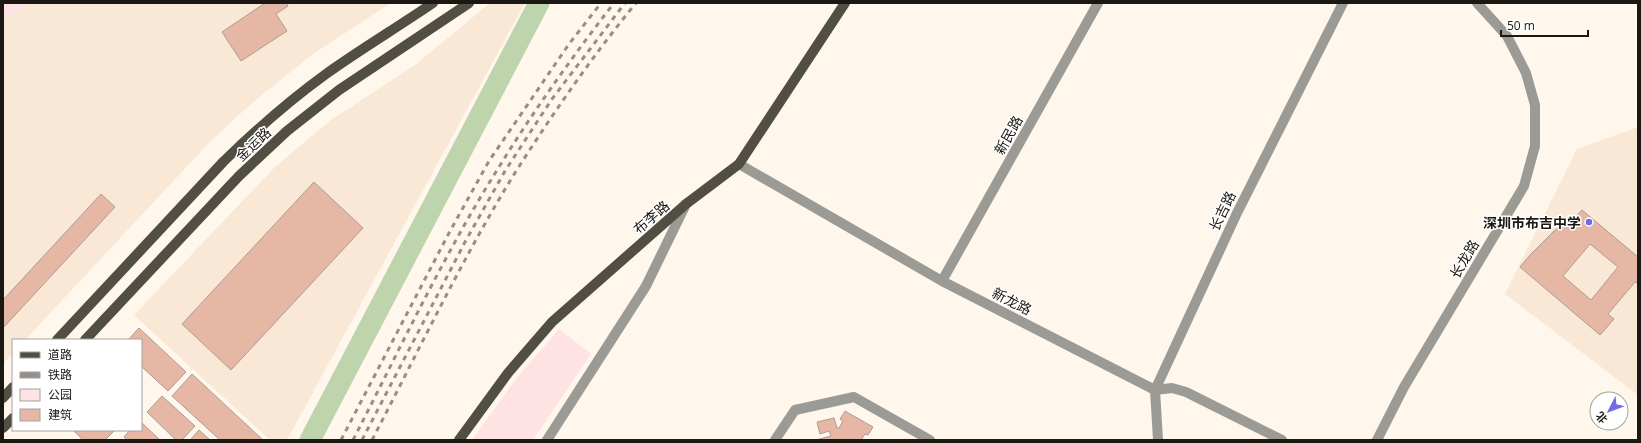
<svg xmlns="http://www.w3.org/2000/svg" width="1641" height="443" font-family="'Open Sans','Noto Sans SC',sans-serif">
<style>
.built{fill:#f9e8d5}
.green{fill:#fee2e4}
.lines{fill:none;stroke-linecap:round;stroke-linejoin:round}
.river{stroke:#bed4ac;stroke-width:21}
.building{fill:#e7b7a6;stroke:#ac9c96;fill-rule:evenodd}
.minor{stroke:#9b9a94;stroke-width:10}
.major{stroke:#514f44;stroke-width:10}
.rail{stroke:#968f88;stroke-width:3;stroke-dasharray:5 5;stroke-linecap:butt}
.poi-dot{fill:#706ce6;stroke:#fff;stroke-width:1.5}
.labels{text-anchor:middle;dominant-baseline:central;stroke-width:3;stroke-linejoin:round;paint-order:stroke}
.street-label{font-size:14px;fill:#1b1713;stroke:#fff}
.poi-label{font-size:14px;font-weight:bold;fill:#1b1713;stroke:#fff;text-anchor:end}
</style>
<rect width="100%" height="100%" fill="#fff6ec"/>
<path class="built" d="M31 3H391L313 54 258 98 232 121 207 145 25 340H13V353L3 364V20Z
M490 3H525L287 440H270L134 315 275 167 331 120 415 65Z
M1638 127V395L1505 294 1577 149Z"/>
<path class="green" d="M3 3H31L3 20Z
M559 329 591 354 533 440H472L516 379Z"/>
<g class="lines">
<path class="river" d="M310 440 539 3"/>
</g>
<path class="building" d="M265 3H286L288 6 276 14 287 31 241 61 222 32Z
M314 182 363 228 231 370 182 324Z
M101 194 115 207 3 328V300Z
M1582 210 1638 257V283L1635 282 1608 314 1614 319 1600 335 1520 267 1530 255 1553 232 1565 222 1569 225ZM1590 244 1618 267 1591 300 1563 276Z
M139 328 186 372 168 391 141 366V340H128Z
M192 374 263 440H220L172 396Z
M162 396 195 426 182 440H176L147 412Z
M845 411 873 427 868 435 865 434 861 440H816L831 436 829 431 820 434 817 422 834 418 837 428H839L843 421 840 419Z
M141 422 160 440H127L124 437 130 430H141Z
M73 430H115L105 440H83Z
M199 430 210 440H190Z"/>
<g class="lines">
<path class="minor" d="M739 164 942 281 1155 390 1172 388 1186 392 1282 440
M942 281 1098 3
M547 440 646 286 686 204
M775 440 795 410 854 397 930 440
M1158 440 1155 390 1237 213 1343 3
M1377 440 1404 387 1524 186 1535 146V105L1526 73 1507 36 1477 3"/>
<path class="major" d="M57 340 224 161C256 130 290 100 326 74 361 49 398 27 433 3
M85 340 239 176 287 131 339 90 469 3
M3 398 13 387
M3 428 13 418
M459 440 508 373 552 322 686 204 739 164 845 3"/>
<path class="rail" d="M341 440 449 233 489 161 569 44 601 3
M353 440C400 349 444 254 499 167 534 110 573 56 614 3
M362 440 465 242 505 171 552 99 625 3
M372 440C418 352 461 261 513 176 551 116 591 58 636 3"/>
</g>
<circle class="poi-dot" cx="1589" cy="222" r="4"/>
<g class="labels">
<g class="street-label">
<text transform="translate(1008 135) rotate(-61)">新民路</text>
<text transform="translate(253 144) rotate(-43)">金运路</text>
<text transform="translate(1222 211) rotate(-64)">长吉路</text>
<text transform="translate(651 217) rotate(-41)">布李路</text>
<text transform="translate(1464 259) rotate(-59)">长龙路</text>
<text transform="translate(1012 301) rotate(27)">新龙路</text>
</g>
<g class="poi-label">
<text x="1581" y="222">深圳市布吉中学</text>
</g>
</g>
<rect width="1641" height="443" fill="none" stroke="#1b1713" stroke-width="8"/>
<rect x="12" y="339" width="130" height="92" fill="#ffffff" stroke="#a4a2a1"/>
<rect x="20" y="352" width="20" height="6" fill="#514f44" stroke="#a4a2a1"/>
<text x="48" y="359" font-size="12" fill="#1b1713">道路</text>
<rect x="20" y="372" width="20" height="6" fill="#968f88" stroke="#a4a2a1"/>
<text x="48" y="379" font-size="12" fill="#1b1713">铁路</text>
<rect x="20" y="389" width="20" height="12" fill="#fee2e4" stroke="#a4a2a1"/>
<text x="48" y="399" font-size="12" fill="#1b1713">公园</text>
<rect x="20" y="409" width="20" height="12" fill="#e7b7a6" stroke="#a4a2a1"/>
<text x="48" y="419" font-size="12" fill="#1b1713">建筑</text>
<g transform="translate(1609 411) rotate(228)"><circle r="19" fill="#ffffff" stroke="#a4a2a1"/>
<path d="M0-3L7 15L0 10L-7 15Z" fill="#706ce6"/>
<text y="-6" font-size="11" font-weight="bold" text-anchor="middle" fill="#1b1713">北</text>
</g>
<path d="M1501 30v6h87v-6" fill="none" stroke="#1b1713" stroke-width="2"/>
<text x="1507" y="30" font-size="12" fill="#1b1713" stroke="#ffffff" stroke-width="3" paint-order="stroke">50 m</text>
</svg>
